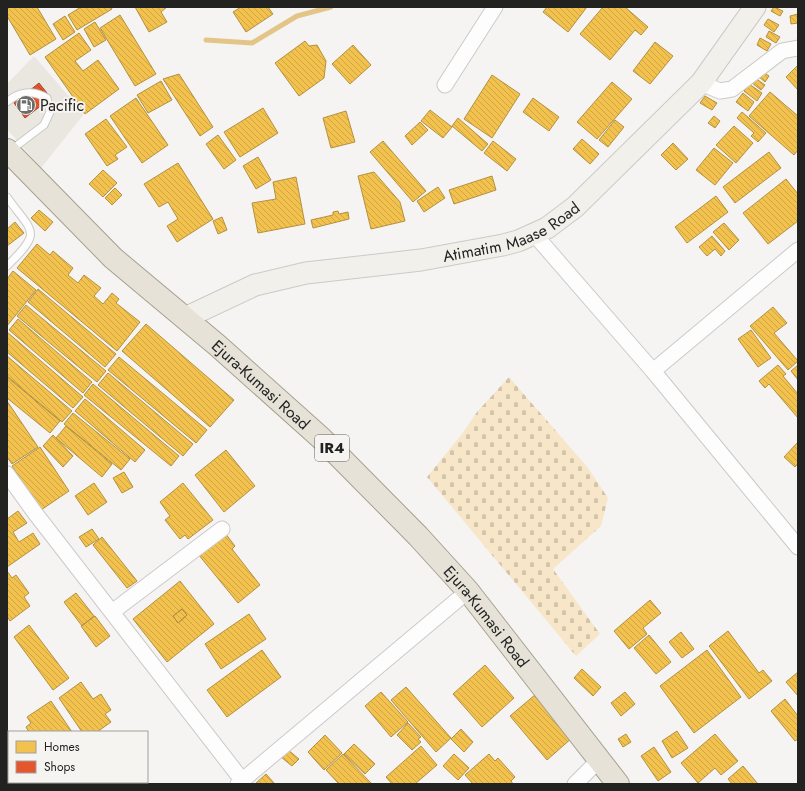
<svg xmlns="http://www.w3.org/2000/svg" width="805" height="791" font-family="Jost,sans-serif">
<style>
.built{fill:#eae6e0}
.cemetery{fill:url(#cemetery-stones)}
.homes{fill:url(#homes-back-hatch);stroke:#b49140;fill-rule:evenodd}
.shops{fill:url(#shops-back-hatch);stroke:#aa472a}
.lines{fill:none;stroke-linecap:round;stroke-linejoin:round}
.stream{stroke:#e4c588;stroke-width:5}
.lane-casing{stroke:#cbcac8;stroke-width:9}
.street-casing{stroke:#cbcac8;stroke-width:17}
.secondary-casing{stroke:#cbcac8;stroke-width:23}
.primary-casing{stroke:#a7a08f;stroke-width:24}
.lane{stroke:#fefdfd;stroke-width:7}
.street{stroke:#fefdfd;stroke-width:15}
.secondary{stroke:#f2f0eb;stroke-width:21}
.primary{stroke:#e6e2d8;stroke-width:22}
.labels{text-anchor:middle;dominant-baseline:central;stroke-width:4;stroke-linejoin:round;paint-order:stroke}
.shield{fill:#f6f4f1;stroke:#62615f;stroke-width:1}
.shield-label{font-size:15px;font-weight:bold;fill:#222221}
.poi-label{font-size:16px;fill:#222221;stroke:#f6f4f1;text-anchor:start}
.street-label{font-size:16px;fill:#222221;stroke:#f6f4f1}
</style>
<defs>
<pattern id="cemetery-stones" width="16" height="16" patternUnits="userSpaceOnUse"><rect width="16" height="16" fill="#f7e6c7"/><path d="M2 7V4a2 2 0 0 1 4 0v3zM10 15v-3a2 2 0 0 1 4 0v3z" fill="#d3c5ab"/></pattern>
<pattern id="homes-back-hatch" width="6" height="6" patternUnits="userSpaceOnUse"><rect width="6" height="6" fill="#f2c14e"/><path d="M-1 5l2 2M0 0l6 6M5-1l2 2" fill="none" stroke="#cfa644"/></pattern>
<pattern id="shops-back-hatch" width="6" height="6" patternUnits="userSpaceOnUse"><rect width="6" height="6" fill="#e4572e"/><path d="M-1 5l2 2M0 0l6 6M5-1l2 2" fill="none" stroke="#b84827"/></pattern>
</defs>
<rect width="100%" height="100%" fill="#f5f4f2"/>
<path class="built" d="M34 56 84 114 41 168 7 129V84Z"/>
<path class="cemetery" d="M509 377 588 468 608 498 601 526 553 569 600 634 576 656 427 477 462 434 477 412Z"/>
<path class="homes" d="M7 7H37L56 39 30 55 7 16Z
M81 7H111L112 9 77 30 68 15Z
M135 7H167L161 12 167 22 149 32Z
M241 7H268L273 14 246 32 233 12Z
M547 7H587L568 32 543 12Z
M603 7H625L648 27 641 35 635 30 610 60 580 34Z
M774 7 783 11 780 16 771 11Z
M798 14V23L791 24 790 16Z
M120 15 156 74 135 86 100 28Z
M65 16 75 32 63 40 53 24Z
M768 19 779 25 774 32 764 25Z
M95 22 106 40 94 47 84 29Z
M769 31 780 37 776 43 766 37Z
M79 33 91 50 75 61 83 71 98 60 119 89 85 114 45 57Z
M760 38 771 44 767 51 757 45Z
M305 41 309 46 317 45 326 61 324 78 299 96 275 63Z
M655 42 673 56 650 84 633 71Z
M353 45 371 65 350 84 332 64Z
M798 65V90L786 77Z
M762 71 769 76 765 82 758 76Z
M179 74 213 127 200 136 163 79Z
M492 75 520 94 492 138 464 119Z
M755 78 765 85 761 90 752 83Z
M161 81 172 100 148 113 137 95Z
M612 82 632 99 597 139 577 122Z
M749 84 762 93 757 101 744 91Z
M770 92 798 116V150L794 155 749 116Z
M743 93 754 102 748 111 736 102Z
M705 96 717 103 712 110 700 103Z
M136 98 168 145 142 163 110 116Z
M533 98 559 117 549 131 523 112Z
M263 108 278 133 240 157 224 132Z
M430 110 452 127 443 138 421 121Z
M346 111 355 142 331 148 323 118Z
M742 112 766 133 758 142 751 136 754 133 737 118Z
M714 116 720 121 715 128 708 123Z
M458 118 488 144 482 151 452 126Z
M106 119 127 147 115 155 118 159 107 166 85 134Z
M615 120 624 127 608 147 599 140Z
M420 122 428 130 412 145 405 136Z
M734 126 753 143 736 163 716 145Z
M218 135 236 160 224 169 206 144Z
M582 139 599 154 590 164 573 149Z
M383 141 426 191 413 202 370 152Z
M493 141 516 159 507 171 484 153Z
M673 143 688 159 676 170 661 155Z
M714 148 733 163 715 185 696 170Z
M769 152 781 168 735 203 723 187Z
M258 157 271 180 256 189 243 166Z
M178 163 213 219 177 242 167 226 178 219 168 202 159 207 144 184Z
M103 170 117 183 103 197 89 184Z
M374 172 400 202 405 221 371 229 358 176Z
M492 176 496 190 454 204 449 190Z
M296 177 305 224 258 233 252 203 276 199 273 182Z
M786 179 798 194V221L768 244 743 213Z
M438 187 445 198 424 212 417 201Z
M115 188 122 195 112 205 105 198Z
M716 196 728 212 687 243 675 227Z
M39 210 53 222 45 231 31 218Z
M338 211 339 214 348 212 349 219 313 228 311 220 333 215V212Z
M222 217 227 230 218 234 213 221Z
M15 222 24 233 7 246V229Z
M724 223 739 240 729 250 713 232Z
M712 236 725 251 721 256 715 249 707 256 699 247Z
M37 244 50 255 53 251 73 268 68 275 78 283 84 275 101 288 94 296 103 304 112 293 119 299 116 303 140 322 117 351 17 268Z
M13 271 36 290 7 326V279Z
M38 289 116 354 105 367 28 302Z
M26 305 106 371 97 382 17 316Z
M773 307 787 323 774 333 798 361 788 370 750 326Z
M18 319 92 382 83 393 9 330Z
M146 324 234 400 210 427 122 351Z
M751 330 771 358 758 367 738 339Z
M7 332 83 397 73 408 7 352Z
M7 356 72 411 62 422 7 376Z
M119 357 207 430 196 443 108 370Z
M778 365 786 374 783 376 798 394V418L769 384 765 388 759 381Z
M798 365V380L791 371Z
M108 373 193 444 183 456 98 385Z
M7 377 60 421 50 433 7 398Z
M93 384 179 456 171 466 84 395Z
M85 399 145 450 135 462 75 411Z
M7 401 38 447 12 464 7 457Z
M73 413 130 459 121 470 64 424Z
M66 426 112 464 102 477 56 438Z
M53 435 73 456 63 467 43 446Z
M798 442V463L795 467 784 457Z
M40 447 69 491 41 510 12 466Z
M226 450 255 486 224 512 195 475Z
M124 472 133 487 122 493 113 478Z
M94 483 107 502 88 515 75 496Z
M183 483 213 520 188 539 185 535 180 539 165 520 170 516 160 502Z
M18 511 27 523 13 532 19 542 33 533 40 544 7 567V519Z
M92 529 99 539 86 547 79 537Z
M225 533 235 546 232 549 260 585 238 603 198 554Z
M102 537 137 581 127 588 93 545Z
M7 571 12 578 16 575 29 593 24 597 30 606 10 621 7 616Z
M180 581 214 624 167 662 133 619ZM182 609 187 615 178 623 173 616Z
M76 593 94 616 82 626 64 602Z
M650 600 661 613 643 628 647 634 629 649 614 631Z
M182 609 187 615 178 623 173 616Z
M249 614 266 639 221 669 205 644Z
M95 616 110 636 96 647 81 626Z
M29 625 69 678 53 690 14 637Z
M728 631 759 673 763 670 772 681 749 699 709 646Z
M681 632 694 649 682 658 669 642Z
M649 635 671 662 656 674 634 648Z
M262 650 281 677 227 717 207 690Z
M707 650 741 697 694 733 660 686Z
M485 665 514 698 482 727 453 694Z
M582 669 601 687 593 696 574 678Z
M798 672V696L786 682Z
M81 682 93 699 101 694 111 710 105 714 111 722 97 732H82L59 698Z
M406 687 451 738 436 752 391 700Z
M381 692 408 722 391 737 365 706Z
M625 692 635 704 621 716 611 703Z
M536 694 573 737 547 760 510 716Z
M785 699 798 716V739L795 741 771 711Z
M51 701 72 732H29L26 727 31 723 27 717Z
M408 723 421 737 418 739 421 742 412 750 397 735Z
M461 729 473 742 464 752 451 739Z
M677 731 688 748 672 758 662 741Z
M626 734 631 742 623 747 618 739Z
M715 734 738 761 721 775 715 768 698 783 681 763Z
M325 735 342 753 324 770 308 752Z
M354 744 375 764 365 774 344 754Z
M421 746 437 765 415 784H392L386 777Z
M654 747 671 772 658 781 641 756Z
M287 749 299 759 292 766 281 757Z
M343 754 372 784H339L326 770Z
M454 754 469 768 458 780 443 766Z
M489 754 495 761 498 758 515 777 511 781 513 784H473L465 775Z
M743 766 758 784H732L728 779Z
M266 774 275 784H255Z
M70 782H113L115 784H68Z"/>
<path class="shops" d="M39 83 51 98 25 118 14 103Z"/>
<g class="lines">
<path class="stream" d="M206 40 252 43 297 16 331 7"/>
<g class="lane-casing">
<path id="lane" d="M7 102C19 91 33 90 47 98L50 112 44 125 11 150
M7 197C32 233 44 230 7 266"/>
</g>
<g class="street-casing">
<path id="street" d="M701 83 720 91 732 89 782 51 798 48
M445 85 495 7
M535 235 653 371 798 547
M653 371 798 250
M7 474 35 513 242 780
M112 612 222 529
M238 784 468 591
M575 784 598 761"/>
</g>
<g class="secondary-casing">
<g id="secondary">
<path id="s1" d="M185 318 255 285 306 273 421 260 503 245 518 241 547 228 575 207 701 83 755 7"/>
</g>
</g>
<g class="primary-casing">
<g id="primary">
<path id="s2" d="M7 150 113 258 217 345 321 438 418 536 468 591 618 784"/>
</g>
</g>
<use href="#lane" class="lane"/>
<use href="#street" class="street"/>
<use href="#secondary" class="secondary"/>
<use href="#primary" class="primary"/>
</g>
<defs>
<g id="fuel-disc" transform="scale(1)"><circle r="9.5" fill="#6c6c6a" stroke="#f6f4f1"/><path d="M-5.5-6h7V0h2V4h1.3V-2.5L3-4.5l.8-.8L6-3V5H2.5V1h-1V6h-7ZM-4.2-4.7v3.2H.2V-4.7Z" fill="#fff"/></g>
</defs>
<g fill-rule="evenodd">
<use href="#fuel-disc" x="26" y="105"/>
</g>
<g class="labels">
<rect class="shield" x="315" y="435" width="34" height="26" rx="3"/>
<g class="shield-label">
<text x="332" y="448">IR4</text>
</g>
<g class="poi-label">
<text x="40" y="105">Pacific</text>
</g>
<g class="street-label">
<text stroke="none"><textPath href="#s1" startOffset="341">Atimatim Maase Road</textPath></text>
<text stroke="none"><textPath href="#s2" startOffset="346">Ejura-Kumasi Road</textPath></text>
<text stroke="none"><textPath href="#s2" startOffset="670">Ejura-Kumasi Road</textPath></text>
</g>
</g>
<rect width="805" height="791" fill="none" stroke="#222221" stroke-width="16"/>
<rect x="8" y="731" width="140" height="52" fill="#f6f4f1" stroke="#a1a09e"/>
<rect x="16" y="741" width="20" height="12" fill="#f2c14e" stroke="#a1a09e"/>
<text x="44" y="751" font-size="12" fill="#222221">Homes</text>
<rect x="16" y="761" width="20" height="12" fill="#e4572e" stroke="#a1a09e"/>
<text x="44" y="771" font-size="12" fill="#222221">Shops</text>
</svg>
